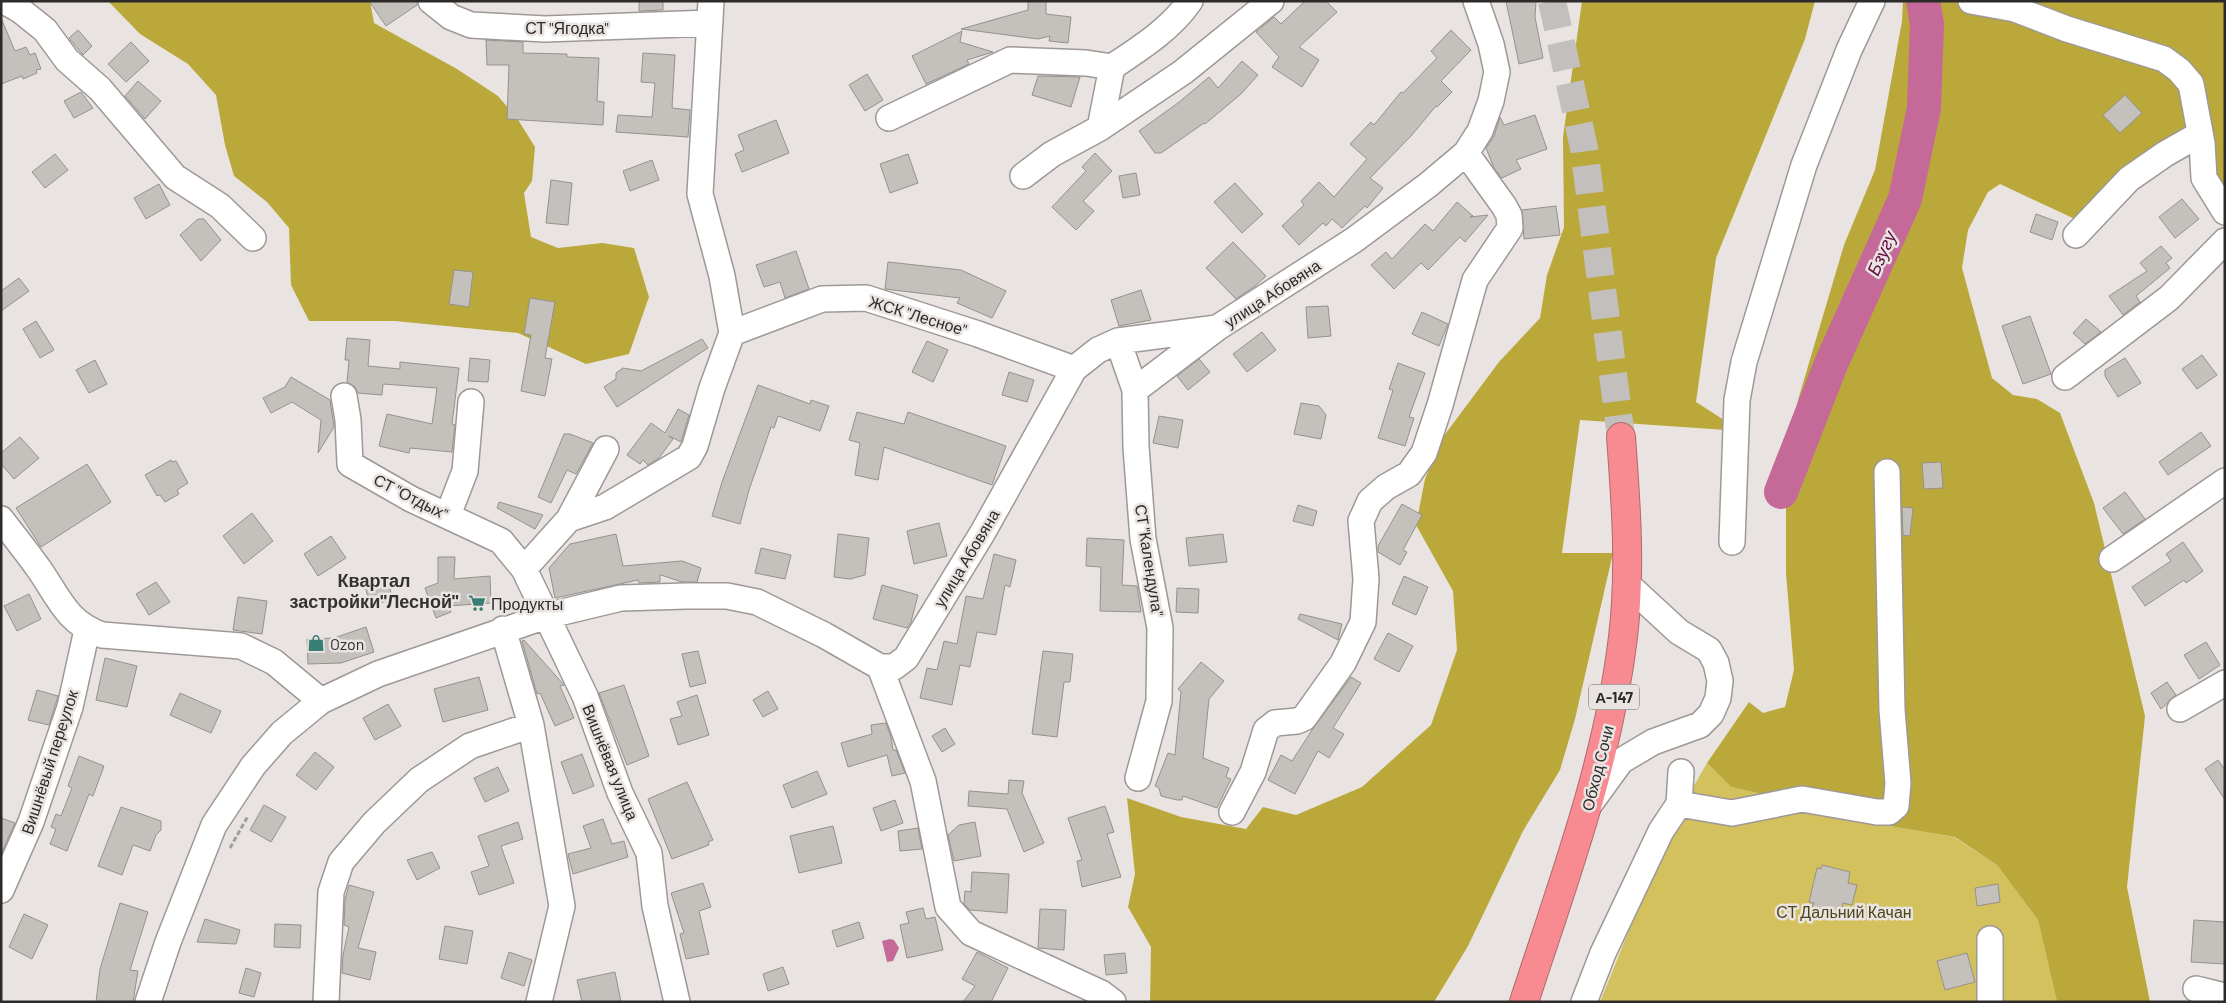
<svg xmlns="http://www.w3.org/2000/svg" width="2226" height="1003" font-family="Barlow,sans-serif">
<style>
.green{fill:#d2c15c}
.forest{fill:#baa83b}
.water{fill:#c56998}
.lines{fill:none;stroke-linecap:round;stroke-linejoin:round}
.river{stroke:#c56998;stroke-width:34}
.building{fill:#c4c0bc;stroke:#95918d}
.highway-tunnel{stroke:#c3bfbc;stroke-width:28;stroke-dasharray:28 14;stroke-linecap:butt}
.minor-casing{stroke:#9e9896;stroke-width:28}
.highway-casing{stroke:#b0696d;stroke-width:30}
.path{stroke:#a19e9b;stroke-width:3;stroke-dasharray:5 2.5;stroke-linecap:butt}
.minor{stroke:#fff;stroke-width:25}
.highway{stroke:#f78b91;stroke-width:28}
.labels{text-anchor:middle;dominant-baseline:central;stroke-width:5;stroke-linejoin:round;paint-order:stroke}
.shield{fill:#e9e4e1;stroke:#656261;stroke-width:1}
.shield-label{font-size:15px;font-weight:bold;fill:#2d2b2a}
.street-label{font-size:16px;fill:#2d2b2a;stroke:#e9e4e1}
.poi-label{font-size:16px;fill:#2d2b2a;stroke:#e9e4e1;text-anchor:start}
.park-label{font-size:16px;fill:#4d4519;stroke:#e9e4e1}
.water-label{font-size:18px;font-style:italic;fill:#610b3f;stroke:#e9e4e1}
.neighbourhood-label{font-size:18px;font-weight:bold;fill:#35312f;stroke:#e9e4e1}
</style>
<rect width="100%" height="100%" fill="#e9e4e1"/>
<path class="green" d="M1707 763 1731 787 1812 805 1859 821 1954 837 1997 865 2038 920 2057 1002H1600L1672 824Z"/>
<path class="forest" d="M108 1H370L374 23 457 69 498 96 517 118 535 147 532 181 524 193 531 237 558 248 602 243 634 248 649 297 629 354 586 364 518 333 395 321H309L291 285 289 228 267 202 234 176 225 145 216 95 188 64 140 34Z
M1582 1H1815L1805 39 1716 258 1696 402 1741 431 1580 420 1562 553H1613L1575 719 1560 770 1523 831 1468 946 1434 1002H1150L1151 947 1128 907 1135 874 1127 798 1181 817 1246 829 1263 807 1296 815 1362 787 1431 725 1457 650 1453 591 1416 525 1425 479 1443 437 1499 362 1540 318 1547 275 1564 227 1563 137Z
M1903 1H2225V195L2185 153 2140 182 2092 227 2000 184 1988 192 1968 230 1962 268 1992 378 2013 395 2037 399 2060 413 2094 503 2145 716 2127 887 2150 1002H2057L2038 920 1997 865 1955 837 1859 821 1812 805 1731 787 1707 763 1749 702 1763 713 1785 707 1794 670 1786 573V479L1798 400 1844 245 1875 170 1902 21Z"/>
<path class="water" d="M890 939 894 940 899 948 893 961 887 962 882 941Z"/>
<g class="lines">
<path class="river" d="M1781 492 1831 364 1905 199 1924 108 1927 24 1923 1"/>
</g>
<path class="building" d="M369 1H417V5L386 26Z
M639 1H663V10L639 11Z
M1028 1H1046V14L1071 17 1068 43 1049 41 1050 36 1038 39 961 29 1028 10Z
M1305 1H1326L1337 12 1299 47 1319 60 1302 87 1272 67 1279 57 1256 32 1274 17 1281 24Z
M1506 1H1536L1535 17 1543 58 1519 64Z
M1 18 15 51 26 47 30 55 35 53 41 69 36 70 37 73 23 79 22 76 1 84Z
M78 30 92 46 83 55 69 38Z
M1451 30 1471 50 1441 81 1452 92 1437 107 1436 106 1411 136 1370 178 1383 188 1367 208 1365 206 1342 228 1332 219 1326 226 1323 223 1299 245 1282 226 1304 205 1301 201 1319 182 1334 197 1367 159 1350 144 1371 122 1374 125 1401 92 1403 93 1437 58 1431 51Z
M962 31 960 42 993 52 967 60 969 64 926 84 912 56Z
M486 40 523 42V53L567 54V57L599 58 597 101 604 102 603 125 507 119 509 65H487Z
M131 42 149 61 126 82 108 64Z
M643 53 675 55 672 108 690 110 688 137 616 132 618 115 652 117 655 83 641 82Z
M1242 61 1258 75 1241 94 1205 124 1204 123 1161 153H1155L1139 131 1178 103 1209 77 1218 88Z
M867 74 883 100 865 111 849 85Z
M1038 76 1080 77 1071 107 1032 95Z
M138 81 161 101 145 119 125 96Z
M81 92 93 108 74 118 64 101Z
M2125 95 2142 113 2120 133 2103 115Z
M1535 115 1547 149 1516 160 1521 169 1502 178 1494 168 1486 148 1494 136 1500 117 1504 125Z
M776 120 789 153 742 172 735 154 744 150 738 135Z
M1095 153 1112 171 1083 201 1094 211 1076 230 1052 207 1086 171 1082 167Z
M55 154 68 170 45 188 32 172Z
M908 154 918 183 890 193 880 164Z
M652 160 659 180 630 191 623 171Z
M1136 173 1140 195 1123 198 1119 176Z
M551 180 572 183 568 225 546 223Z
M1235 183 1263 214 1242 233 1214 202Z
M159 184 170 205 146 219 134 198Z
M2182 199 2199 219 2175 238 2159 217Z
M1457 202 1473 216 1470 217 1488 215 1465 242 1460 237 1428 270 1421 263 1394 289 1371 265 1386 252 1392 259 1425 224 1433 231Z
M1556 206 1560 235 1524 239 1522 210Z
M2036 214 2058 222 2052 240 2030 232Z
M198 219H204L221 240 201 261 180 235Z
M1233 242 1266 276 1255 286 1236 299 1206 268Z
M2161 246 2172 258 2166 263 2170 268 2136 296 2140 302 2123 315 2109 296 2147 271 2140 263Z
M796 251 809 289 785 298 780 282 764 287 756 265Z
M888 262 961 270 1006 291 992 318 957 303 960 298 885 289Z
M454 270 473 272 469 307 449 304Z
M19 278 29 291 1 311V291Z
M1141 290 1151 320 1119 326 1111 300Z
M530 298 555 302 545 358 552 359 545 396 521 391 531 335 524 334Z
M1328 306 1331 336 1308 338 1306 307Z
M1422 312 1448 324 1439 346 1412 334Z
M2030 316 2051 374 2023 384 2002 326Z
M2086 319 2101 332 2085 344 2073 333Z
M36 321 54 350 40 358 23 329Z
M1262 332 1276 350 1247 372 1233 354Z
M347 338 370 340 368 366 400 369V362L459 368 452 424 455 425 452 452 410 448 409 453 379 446 387 414 432 424 437 388 383 384 382 395 358 393 355 387 347 382 349 360H345Z
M702 339 708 348 617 407 604 387 616 379V373L623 368 641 371Z
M927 341 948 350 933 382 912 372Z
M2202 355 2217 375 2197 389 2182 369Z
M470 358 490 360 488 382 468 381Z
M2125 358 2141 383 2118 397 2105 376V370Z
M1199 359 1210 372 1188 390 1177 376Z
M95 360 107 384 89 393 76 370Z
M1398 363 1425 373 1409 417 1414 418 1405 446 1378 438 1393 390 1389 389Z
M1009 372 1034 380 1027 402 1002 395Z
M291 377 330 400 334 427 318 453 321 420 292 402 271 413 263 398 285 387Z
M758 385 810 404 811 400 829 406 820 431 778 416 774 428 771 427 749 490 740 524 712 516 722 482Z
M1301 403 1319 406 1326 415 1321 439 1294 434Z
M678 409 689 415 681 442 669 436 673 439 659 458 648 465 643 460 640 464 627 455 651 423 665 433Z
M857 412 904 424 908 412 1006 446 992 485 884 447 878 480 855 475 860 443 849 440Z
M1159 416 1183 420 1178 448 1153 443Z
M2201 432 2211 446 2168 475 2159 462Z
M564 434H570L593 443 576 474 567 470 551 503 538 497Z
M20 437 39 458 14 479 1 464V453Z
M171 460 172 462 176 461 188 483 177 490 179 494 165 502 160 495 157 496 145 475Z
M1941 462 1943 488 1924 489 1922 463Z
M87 464 111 502 41 547 16 508Z
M2125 492 2145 519 2123 534 2103 508Z
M499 502 543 515 535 529 497 508Z
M1402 504 1422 515 1403 550 1407 552 1400 565 1378 552V546Z
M1298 505 1317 511 1313 526 1293 521Z
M1902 507 1913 508 1910 536 1903 535Z
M252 513 273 541 244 564 223 536Z
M939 523 947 556 914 564 907 531Z
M616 534 623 566 682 561 701 568 697 582H682L661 575H660V582L639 583 638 580 555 598 549 568 570 544Z
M838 534 869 538 865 575 850 579 834 577Z
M1223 534 1227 562 1189 566 1186 538Z
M331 536 346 558 318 576 304 554Z
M1087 538 1124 540 1122 585 1137 586 1141 612 1100 611 1101 567 1086 566Z
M2183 542 2203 571 2186 583 2184 580 2145 606 2132 587 2171 561 2166 554Z
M761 548 791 555 785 579 755 573Z
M994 554 1016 560 1010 587 1005 585 996 635 977 632 970 667 960 665 952 705 920 698 927 668 937 670 944 641 957 644 966 596 983 599Z
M438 557H455L454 579 490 576 491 603 448 606 451 612 436 618 425 588 438 583Z
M386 576 393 599 371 606 364 584Z
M1404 576 1428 587 1416 615 1392 604Z
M156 582 170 602 149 615 136 594Z
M882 585 918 595 911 622 907 628 873 619Z
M1177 588 1199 589 1198 613 1176 612Z
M29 594 41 619 17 631 4 606Z
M238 597 267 601 262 634 233 630Z
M1300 614 1342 624 1338 640 1298 619Z
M366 627 374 652 341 663 308 664 307 639 334 638Z
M1388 633 1413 646 1399 672 1374 659Z
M524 640 564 685 560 686 574 718 555 726 540 693 537 694 522 641Z
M2206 642 2220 665 2199 679 2184 655Z
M698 651 706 683 690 687 682 654Z
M1043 651 1073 654 1070 682H1064L1057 737 1032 734Z
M105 658 137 666 127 707 96 700Z
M1201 662 1224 681 1209 699 1203 758 1229 768 1226 777 1231 779 1217 808 1183 796 1182 800H1177L1161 796 1159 788 1155 786 1168 753 1175 755 1181 692 1178 689Z
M479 677 488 710 443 722 434 689Z
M1351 677 1361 683 1333 728 1344 734 1329 758 1318 751 1295 794 1268 780 1281 755 1292 761 1312 730Z
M2167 682 2176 695 2161 709 2151 693Z
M624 685 649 756 627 765 599 693Z
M37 690 58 696 49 725 28 720Z
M768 691 778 709 763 717 753 700Z
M180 693 221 711 211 733 170 715Z
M697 695 709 735 678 745 670 719 682 716 677 702Z
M388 704 401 726 375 740 363 718Z
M886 723 891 737 893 750H896L905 773 892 776 887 755 848 767 841 743 872 734 871 725Z
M945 728 955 744 942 752 932 736Z
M315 752 334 767 316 790 296 775Z
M582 754 594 786 573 794 561 762Z
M79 756 104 766 93 796 89 794 67 851 50 844 56 829 51 827 56 814 61 816 72 788 68 786Z
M2218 760 2225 770V800L2205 769Z
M498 767 509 791 485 802 474 778Z
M817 771 827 794 792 808 783 785Z
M1009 780 1024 781 1022 793 1044 843 1024 852 1007 809 968 806 969 791 1008 794Z
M687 782 713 840 708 842 709 845 672 859 648 799Z
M895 800 903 823 881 831 873 808Z
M264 805 286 817 271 842 250 830Z
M1105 806 1114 832 1107 834 1121 877 1082 887 1077 861 1082 860 1068 818Z
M121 807 161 821V830L156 835 150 851 133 845 122 875 98 866Z
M1 818 15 823 1 854Z
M603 819 612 844 624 841 628 857 573 874 568 854 591 848 583 826Z
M518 822 523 839 501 846 514 883 479 895 471 872 489 866 478 836Z
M975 822 981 856 954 861 948 835 959 825Z
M833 826 842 863 799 873 790 836Z
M918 828 922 849 900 851 898 831Z
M432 852 440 868 417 880 407 860Z
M1822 865 1850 872 1848 883 1857 885 1852 905 1843 903 1841 914 1812 907 1814 903 1809 902 1817 868 1821 869Z
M972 872 1009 874 1007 913 970 910 964 904 965 891 971 892Z
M703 883 711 907 699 911 709 954 686 959 680 934 684 933 671 893Z
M1998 884 2000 902 1977 906 1975 888Z
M349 885 374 892 358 948 376 952 370 980 342 973 343 955 349 927 344 925 345 900Z
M120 903 148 912 130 970 138 971 133 1002H96L100 969Z
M923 908 926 919 935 917 943 950 907 958 900 925 909 923 906 912Z
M1040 909 1066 910 1064 950 1038 948Z
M24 914 48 925 32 959 9 947Z
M205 919 240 930 236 944 197 942Z
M2194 920 2225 922V964L2191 962Z
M859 922 864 938 837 947 832 931Z
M275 924 301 925 300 948 274 947Z
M445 926 473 931 467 964 439 959Z
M509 952 532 960 524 986 501 978Z
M977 952 1008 968 991 1002H963L975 986 962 979Z
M1125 953 1127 973 1106 975 1104 955Z
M1967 953 1975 982 1945 990 1937 961Z
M783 967 789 984 768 991 763 974Z
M246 968 261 973 254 997 239 993Z
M615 972 621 1002H582L577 980Z"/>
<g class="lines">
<path class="highway-tunnel" d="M1552 1 1584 148 1621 437"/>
<g class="minor-casing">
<path id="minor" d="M4 1 20 10 45 30 67 60 100 89 175 177 220 206 253 238
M431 1 451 17 471 25 545 29 710 23
M1971 1 2015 9 2067 29 2164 59 2179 70 2191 84 2202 143 2204 178 2225 212
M889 118 1010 60 1086 63 1112 67C1139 49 1171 29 1190 1
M1100 128 1183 72 1271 1
M1023 176 1052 154 1100 128 1112 67
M2076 235 2129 179 2165 154 2200 134
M732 333 822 299 866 298 978 334 1074 369
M1118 341 1135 390 1136 447 1143 539 1160 628 1159 701 1138 778
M2065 377 2169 298 2225 241
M1135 390 1217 328
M344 396 348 420 350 464 411 499 501 541 524 569 585 696 620 793 649 853 655 906 677 1002
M448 515 465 471 471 402
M1 519C14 536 27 552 39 569 59 598 67 623 102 635L241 646 274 662 321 701
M569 519 605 507 689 457 695 446 712 388 732 333 722 276 700 194 711 1
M1732 542 1737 400 1744 362 1804 165 1849 50 1872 1
M2112 559 2225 481
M524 569 569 519 606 449
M503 629 531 725 562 906 539 1002
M880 667H894L906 658 983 532 1074 369 1098 350 1118 341 1217 328 1354 240 1428 185 1466 153 1480 131 1491 101 1497 72 1491 44 1476 1
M2180 709 2225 683
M1679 804 1732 813 1802 799 1877 812H1889L1896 806 1898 783 1892 710 1887 472
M1589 805 1621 761 1653 742 1700 725 1711 714 1718 698 1720 681 1716 663 1709 650 1679 632 1627 584
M1232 812 1253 772 1266 730 1275 723 1297 721 1304 718 1343 663 1363 622 1366 579 1361 521 1370 501 1386 487 1409 474 1424 453 1440 405 1475 280 1510 228 1509 215 1504 206 1466 153
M1 890 31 822 70 707 87 630
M2196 989 2225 996
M148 1002 168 942 214 825 253 766 282 733 321 701 378 674 546 616 621 598 686 596H727L757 602 824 635 880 667 923 781 948 907 971 933 1101 993 1113 1002
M326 1002 331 892 341 862 374 823 419 780 470 746 531 725
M1584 1002 1603 953 1661 831 1679 804 1681 772
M1990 1002V939"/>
</g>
<g class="highway-casing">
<path id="highway" d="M1524 1002C1563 882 1608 763 1623 637 1631 570 1626 504 1621 437"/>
</g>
<path class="path" d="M230 848 248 816"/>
<use href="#minor" class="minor"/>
<use href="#highway" class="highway"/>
</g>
<defs>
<g id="supermarket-bare" transform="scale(1.35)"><path d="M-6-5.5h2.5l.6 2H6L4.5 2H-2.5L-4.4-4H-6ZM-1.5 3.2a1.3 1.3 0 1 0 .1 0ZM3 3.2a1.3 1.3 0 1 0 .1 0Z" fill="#397e74" stroke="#e9e4e1" stroke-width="2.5" paint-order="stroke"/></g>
<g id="shop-bare" transform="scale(1.35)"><path d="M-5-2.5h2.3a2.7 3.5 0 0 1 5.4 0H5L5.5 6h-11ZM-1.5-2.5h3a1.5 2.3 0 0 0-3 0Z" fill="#397e74" stroke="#e9e4e1" stroke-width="2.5" paint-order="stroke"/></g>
</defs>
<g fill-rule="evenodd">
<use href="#supermarket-bare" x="477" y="603"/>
<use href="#shop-bare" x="316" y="643"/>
</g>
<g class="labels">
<rect class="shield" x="1589" y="684.5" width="50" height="25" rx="4"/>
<g class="shield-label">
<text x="1614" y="697">А-147</text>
</g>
<g class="street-label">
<text x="567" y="27">СТ "Ягодка"</text>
<text transform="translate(1272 293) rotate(-33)">улица Абовяна</text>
<text transform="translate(918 315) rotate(17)">ЖСК "Лесное"</text>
<text transform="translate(411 496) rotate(27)">СТ "Отдых"</text>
<text transform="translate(966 558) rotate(-59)">улица Абовяна</text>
<text transform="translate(1150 560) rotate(81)">СТ "Календула"</text>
<text transform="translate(49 762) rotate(-72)">Вишнёвый переулок</text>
<text transform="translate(611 762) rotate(68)">Вишнёвая улица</text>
<text transform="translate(1597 768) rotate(-76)">Обход Сочи</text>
</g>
<g class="poi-label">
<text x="491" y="603">Продукты</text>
<text x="330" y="643">Ozon</text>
</g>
<g class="park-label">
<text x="1844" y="911">СТ Дальний Качан</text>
</g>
<g class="water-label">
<text transform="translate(1881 253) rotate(-66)">Бзугу</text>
</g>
<g class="neighbourhood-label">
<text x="374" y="580">Квартал<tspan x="374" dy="21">застройки"Лесной"</tspan></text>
</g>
</g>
<rect width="2226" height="1003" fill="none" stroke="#2d2b2a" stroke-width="5"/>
</svg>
